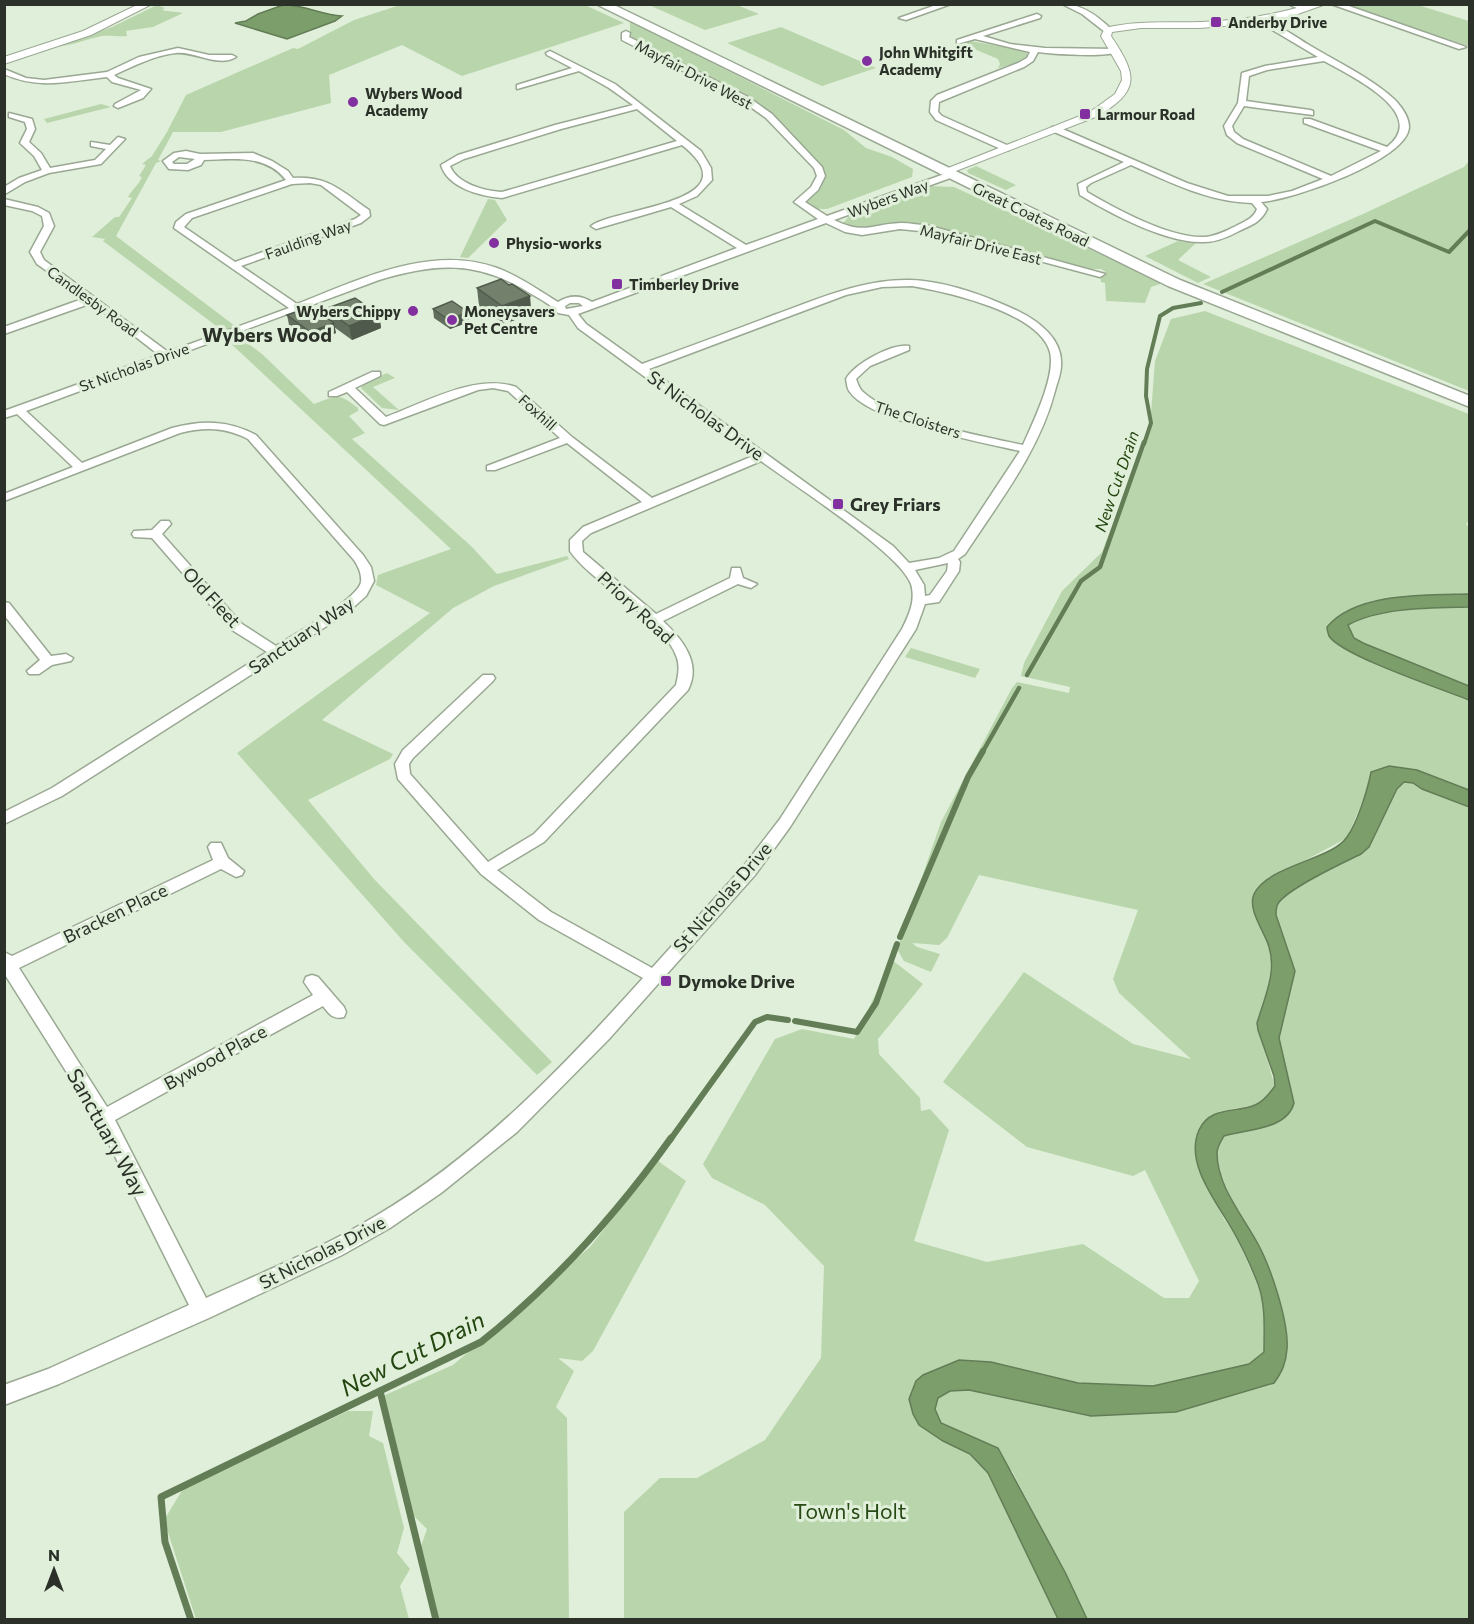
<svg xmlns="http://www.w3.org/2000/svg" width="1474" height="1624" font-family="Commissioner,sans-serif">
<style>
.green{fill:#b9d5ac}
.water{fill:#7b9e6a;stroke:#637d56;stroke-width:1.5}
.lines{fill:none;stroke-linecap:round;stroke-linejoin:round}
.stream-far3{stroke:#637d56;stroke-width:4}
.stream-far2{stroke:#637d56;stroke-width:4.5}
.stream-far1{stroke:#637d56;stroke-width:6}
.stream{stroke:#637d56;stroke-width:7}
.minor-casing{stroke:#9aa893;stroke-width:3}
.tertiary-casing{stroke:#9aa893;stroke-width:2}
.primary-casing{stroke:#9aa893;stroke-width:3}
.minor{fill:#fff;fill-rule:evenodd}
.tertiary{fill:#fff;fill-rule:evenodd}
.primary{fill:#fff;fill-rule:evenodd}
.wall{fill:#626e5d}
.shaded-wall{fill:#505a4c}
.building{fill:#72806c;stroke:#505a4c;stroke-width:1.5}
.poi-dot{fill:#82309f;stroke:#e0efd9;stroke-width:2}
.labels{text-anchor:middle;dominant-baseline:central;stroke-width:6;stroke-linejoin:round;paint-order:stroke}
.far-poi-label{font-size:15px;font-weight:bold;fill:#2b3129;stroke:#e0efd9;text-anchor:start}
.far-street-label{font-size:15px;fill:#2b3129;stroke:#e0efd9}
.far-water-label{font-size:16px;font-style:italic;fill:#23450e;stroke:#e0efd9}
.street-label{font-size:18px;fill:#2b3129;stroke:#e0efd9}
.poi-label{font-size:18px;font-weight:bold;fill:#2b3129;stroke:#e0efd9;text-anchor:start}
.far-district-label{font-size:20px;font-weight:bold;fill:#2b3129;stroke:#e0efd9}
.near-street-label{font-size:21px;fill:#2b3129;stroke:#e0efd9}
.near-park-label{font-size:21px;fill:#274913;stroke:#e0efd9}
.near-water-label{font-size:24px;font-style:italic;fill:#23450e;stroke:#e0efd9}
</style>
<rect width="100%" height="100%" fill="#e0efd9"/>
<path class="green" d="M157 5 165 8 162 10C168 12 175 11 183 13L153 27 126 31 127 36C119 37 109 35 102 36 87 39 73 45 57 47L112 27Z
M585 5 624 23 462 76 402 45 329 75 331 103 221 132H173L158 160 161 161 156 163 116 236 235 326 223 331 103 241 105 239 92 237 115 217H119L132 198 128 197C132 189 139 185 142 177L139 176 146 165 142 164 152 156 167 132 186 95 293 48 298 49 354 20 400 5Z
M649 5H737L759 14 705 30Z
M1344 5H1418L1469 21V46Z
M630 21 844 130 866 148 892 157 913 169 912 177 827 209H810L802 204 823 182 822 167 817 161 751 100 739 92 630 37Z
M781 27 876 68 822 86 727 43Z
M970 41 1022 50 1029 55 1016 63 998 68 1000 64 998 59 962 44Z
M101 104 111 107 47 123 44 119Z
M1469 161V391L1203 284 1363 214 1464 167Z
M976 166 1016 185 1006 190 968 173 967 170Z
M929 186 954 187 1163 283 1151 287 1145 303 1106 301 1105 283 1101 282 1100 275 1106 272 1101 269H1081L924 225H899L857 231 842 225 849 216Z
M488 199 495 200 507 220 468 258 460 257Z
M1178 241 1196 243 1178 260 1211 277 1198 283 1145 256Z
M1205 311 1469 414 1470 519 1466 524 1470 528 1469 594 1433 595 1372 601 1330 637C1365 666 1427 683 1469 700V790L1371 772 1368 788 1347 838 1266 881 1253 907 1270 947 1271 959 1269 986 1257 1023 1275 1087 1258 1104 1219 1112 1212 1196 1224 1219 1236 1236 1258 1286 1264 1305V1352L1249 1364 1153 1386 1078 1383 991 1362 959 1360 923 1375 943 1441 970 1454 988 1473 1058 1619 624 1620V1512L660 1478H697L765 1440 821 1358 824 1266 765 1205 712 1178 703 1164 775 1039 802 1029 854 1039 892 960 923 984 878 1039 879 1054 920 1098 921 1111 930 1109 949 1130 914 1241 987 1262 1083 1244 1164 1298H1189L1199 1281 1145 1170 1133 1176 1027 1147 943 1082 1024 972 1133 1044 1191 1059 1119 993 1113 979 1138 910 979 875 947 938 939 945 912 943 917 947 940 954 931 972 904 961 897 949 941 822 1012 688 1017 682 1069 693 1070 687 1021 676 1024 663 1062 591 1102 552 1150 426 1155 361 1171 319Z
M238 336 262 354 314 404C336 396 338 392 358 408V411L349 416 365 433 352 439 471 546 497 574 567 556 569 559 494 586 453 608 322 720 393 754 390 759 308 800 374 879 552 1062 537 1075 405 943 237 753 430 613 376 585 378 575 451 549 227 340Z
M387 373 395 378 373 387 399 410 382 408 361 388 364 383Z
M1469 607V686L1363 643 1354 638 1348 625C1385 607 1430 608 1469 607Z
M911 648 980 669 975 678 905 657Z
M1404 782 1413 783 1422 789 1469 807V1619H1087L1066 1574 1012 1471 957 1432 941 1423 935 1409 938 1398 950 1391 969 1390 1091 1416 1176 1412 1274 1382 1258 1244 1232 1200 1221 1175 1216 1151 1223 1136 1240 1131 1294 1103 1279 1038 1295 971 1276 915C1276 912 1276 909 1277 906 1281 891 1345 862 1361 854L1369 847 1398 789Z
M658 1161 686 1181 593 1351 582 1361 558 1358 574 1371 556 1407 567 1418 569 1619H438L420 1549 427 1529 410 1512 383 1396 453 1365 590 1247Z
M348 1411H373L369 1436 383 1443 404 1528 397 1553 410 1569 400 1586 409 1619H196L164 1520 183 1489Z"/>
<path class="water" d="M283 5C302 4 322 15 342 16L335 21 287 39 235 23 246 21 258 14Z
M1469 594V607C1432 608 1381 607 1348 625L1354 638 1363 643 1469 686V700C1444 690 1340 655 1329 636 1328 633 1327 630 1327 627 1356 592 1427 595 1469 594Z
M1389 766 1417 770 1469 790V807L1422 789 1413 783 1404 782 1397 789 1369 847 1361 854C1345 862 1281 891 1277 906 1276 909 1276 912 1276 915L1295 971 1279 1038 1294 1103C1287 1130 1247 1129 1224 1136 1221 1141 1217 1147 1217 1153 1217 1186 1243 1216 1258 1244 1271 1268 1289 1322 1287 1349 1286 1363 1282 1372 1274 1383L1176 1412 1091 1416 969 1390 950 1391 938 1398 935 1409 941 1423 998 1448 1066 1574 1087 1619H1058L988 1473 970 1454 943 1441 919 1425 913 1414 909 1399 916 1381 923 1375 959 1360 991 1362 1078 1383 1153 1386 1249 1364 1264 1352C1264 1330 1266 1306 1258 1284 1252 1269 1245 1253 1237 1238 1222 1208 1183 1166 1199 1130 1210 1106 1236 1113 1255 1105 1263 1102 1270 1093 1275 1086L1274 1076 1258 1030 1257 1023C1264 999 1277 973 1269 947 1265 932 1247 910 1254 894 1268 865 1332 860 1347 837 1357 823 1368 789 1371 772Z"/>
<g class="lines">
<path class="stream-far3" d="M1222 292 1375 221 1449 252 1470 230
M1144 444 1151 423 1146 396 1147 369 1160 316 1173 308 1201 303"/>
<path class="stream-far2" d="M1027 675 1081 581 1100 567 1144 442
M982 753 1019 688"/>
<path class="stream-far1" d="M900 937 968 777 983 751
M795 1021 857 1032 876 1003 897 944
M670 1140 755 1022 767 1017 788 1020"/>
<path class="stream" d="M380 1391 436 1620
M191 1620 165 1542 161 1497 481 1342C555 1283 616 1215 671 1138"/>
<g class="minor-casing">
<path id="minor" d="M939 4H951L906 20 899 18Z
M1062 4C1082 4 1098 16 1112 30L1105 32 1082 14Z
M1288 4H1299L1305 8 1301 10Z
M1331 4H1343L1466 47 1459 49Z
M1037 14 1041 16 1040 18 983 36 1010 44 1045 48 1116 49 1120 51C1109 58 1053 54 1038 52L1033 61 1024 67 939 102 938 112 942 116 1009 146V150H1003L936 120 930 112 931 101 937 95 1018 63 1027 58 1030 52 975 39 957 44V40Z
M1262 18C1278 24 1294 36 1309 45 1337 62 1370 77 1394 99 1401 106 1409 117 1409 127 1408 160 1292 200 1261 202L1267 209C1261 222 1252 225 1239 231 1228 237 1217 242 1204 242 1168 244 1111 214 1080 195L1078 184 1124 162 1052 131V127H1058L1187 183 1228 196H1268L1292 191 1323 179 1237 143 1227 135 1224 126 1238 103 1242 73 1265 66 1318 57 1259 22 1258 20ZM1324 61C1349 75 1431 113 1387 147L1310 119H1304V123L1381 151 1331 176 1243 139 1234 132 1232 126 1244 106 1313 115V111L1310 110 1246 101 1249 76 1267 70ZM1131 165C1170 182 1208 202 1252 203L1257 209C1253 219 1245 221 1236 226 1226 231 1216 236 1205 237 1171 239 1116 209 1087 192L1086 187 1091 183Z
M626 31 630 33 629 37 748 97 772 114 822 167 825 176 818 190 805 202 827 216 950 172 954 175 953 177 834 220C865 235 871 224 901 223 910 223 920 225 930 226L1105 274 1100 277 930 232 900 229 862 235 845 232 826 223 578 314 586 324 642 364C686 348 730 332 774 315 818 299 862 279 910 280 946 281 986 296 1018 311 1039 321 1063 340 1061 365 1061 374 1057 383 1055 391 1039 452 999 502 965 554L958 559 960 562 959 571 939 602 925 604 916 629 790 827 755 875 609 1039 517 1132 441 1193 390 1228 342 1255 209 1318 59 1384 4 1405V1385L48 1369 189 1305 98 1122 4 973V952L12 956 213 860 208 847 211 843H221L228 858 244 871 242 875 236 877 221 869 19 968 107 1107 313 995 304 982 306 977 312 975 318 977 344 1007 346 1012 344 1017C333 1020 329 1014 323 1006L115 1120 206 1298C263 1272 321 1249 374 1217 478 1156 563 1067 643 978L539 920 481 874 398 779 395 764 403 750 483 675H493L495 678 493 681 413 758 409 764 410 774 488 862 534 834 676 685C678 676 680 667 677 658 665 619 593 585 570 551V540L583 527 642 502 567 443 495 470H487V466L560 438 508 391 493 388 478 390 384 425 380 424 347 392 337 396H329V392L372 372H380V376L355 388 386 417C424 403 476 373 516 387L572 437 652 498 753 456 578 328 569 315 558 313C551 304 538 298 528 292 476 260 436 263 379 280L26 411 82 463 172 428C202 420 228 420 256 435L363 555 371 567 374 581 366 596 347 613 62 796 4 824V812L52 788 267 652 232 630 152 538 134 537 132 534 134 531 152 530 161 521H169L171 524 162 534 242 624 276 646C293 635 358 599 361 582 362 574 358 566 354 560L248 439C225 427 204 427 180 433L4 501V494L73 467 17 414 4 418V411L159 355 92 303 4 334V327L85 298 37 264 30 252 44 226 42 216 32 211 4 205V199L38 207 49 213 54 226 40 252 44 260 168 352 289 308 174 228 176 222 186 214 286 180C266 154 232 159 204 160L201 165 188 170 169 169 163 161 174 153 186 151 200 154 253 153 272 161 288 171 293 178C329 176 341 191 369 210L370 216 361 223 241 266 297 304C359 280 430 244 497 268 519 276 538 290 558 302 569 295 581 295 592 302L737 248 671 207 596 229 591 226C617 207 755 203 682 145L502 198C480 196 448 188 441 165L458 155 555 125 633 105 609 88 579 71 517 89V85L572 68 547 55 546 53 550 51 615 84 701 151 711 168 712 180 697 196 679 204 746 245 818 219 794 202 811 187 817 176 814 168 766 118 742 101 622 40V33ZM637 109 677 141 502 192C485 191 457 184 450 166L464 159 561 129ZM179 157 195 159 187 164H174L172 162ZM310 183 321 185 361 215 355 219 235 262 184 227 192 218 292 184ZM912 286C947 292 1039 312 1050 352 1056 376 1033 422 1023 445 982 436 892 420 862 391 859 388 858 384 856 379L870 366 909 350V346C892 343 854 364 846 379 847 383 847 389 850 392 869 421 985 443 1020 451L954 551 939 558 909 563 893 546 649 369 846 295 882 287ZM570 303H579L583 306 566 309 565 306ZM761 461C792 484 900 553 911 584 916 600 909 615 902 629L780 819 743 867 652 968 551 912 497 870 544 842 688 690C702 663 682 639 663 621L738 584 751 588 757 584 743 578 740 568H732L730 578 656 614 583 552 582 541 591 533ZM948 563 947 571 930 595 925 596 924 585 915 570Z
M178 48 209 55H232L236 57C218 68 195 51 176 53 155 55 134 66 114 75L118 78 151 89 143 98 118 108 114 106 115 104 141 90 112 82 107 77C70 81 39 90 4 74V69L26 78 44 80 107 72 139 57Z
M9 113 32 119 35 129 29 142 41 153 50 168 95 160 106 149 91 146V142L110 145 118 137 125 139 101 164 49 173 25 182 5 194 4 187 19 178 42 170 34 156 20 143 27 129 25 122 9 117Z
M4 602 9 603 51 656 66 654 73 658 71 661 52 665 39 674H29L27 671 40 660 4 615Z"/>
</g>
<g class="tertiary-casing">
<path id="tertiary" d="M139 4H152L91 35 4 64V57L83 31Z
M1310 4H1326L1292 16 1247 24 1200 28H1141L1112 32 1111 36C1137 75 1141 90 1098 116L948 174H940L938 172 1090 112 1115 94 1122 80 1121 71 1101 36 1105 28C1136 20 1168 23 1201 22 1238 21 1275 15 1310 4Z"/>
</g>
<g class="primary-casing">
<path id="primary" d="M596 4H612L1180 280 1470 396V407L1168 286Z"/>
</g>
<use href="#minor" class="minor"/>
<use href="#tertiary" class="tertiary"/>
<use href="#primary" class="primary"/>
</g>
<path class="wall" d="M509 285 530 296 531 314 504 324 479 306 477 288Z
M325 309 379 314 381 328 352 340 334 327 336 333 312 342 289 325 287 315 327 318Z
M433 309 468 312 469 322 450 329 434 318Z"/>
<path class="shaded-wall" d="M530 296 531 314 504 324 502 306Z
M468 312 469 322 450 329 449 320Z
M379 314 381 328 352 340 349 326Z
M334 323 336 333 312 342 310 332Z"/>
<path class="building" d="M501 279 509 285 512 284 530 296 502 306 477 288Z
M355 298 379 314 349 326 325 309Z
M452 301 468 312 449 320 433 309Z
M311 307 334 323 310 332 287 315Z"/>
<g class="poi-dot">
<rect x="1210" y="16" width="12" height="12" rx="3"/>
<circle cx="867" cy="61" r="6"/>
<circle cx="353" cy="102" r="6"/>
<rect x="1079" y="108" width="12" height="12" rx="3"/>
<circle cx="494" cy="243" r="6"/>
<rect x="611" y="278" width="12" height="12" rx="3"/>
<circle cx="413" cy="311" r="6"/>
<circle cx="452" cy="320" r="6"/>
<rect x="832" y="498" width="12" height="12" rx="3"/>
<rect x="660" y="975" width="12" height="12" rx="3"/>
</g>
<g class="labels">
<g class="far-poi-label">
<text x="1228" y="22">Anderby Drive</text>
<text x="879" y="52">John Whitgift<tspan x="879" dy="17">Academy</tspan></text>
<text x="365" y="93">Wybers Wood<tspan x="365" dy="17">Academy</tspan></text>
<text x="1097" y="114">Larmour Road</text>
<text x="506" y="243">Physio-works</text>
<text x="629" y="284">Timberley Drive</text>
<text x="401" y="311" text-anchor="end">Wybers Chippy</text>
<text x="464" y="311">Moneysavers<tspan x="464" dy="17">Pet Centre</tspan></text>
</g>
<g class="far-street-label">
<text transform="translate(694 74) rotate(28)">Mayfair Drive West</text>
<text transform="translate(888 198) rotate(-20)">Wybers Way</text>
<text transform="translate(1031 214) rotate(26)">Great Coates Road</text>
<text transform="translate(308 239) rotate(-20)">Faulding Way</text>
<text transform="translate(981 244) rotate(14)">Mayfair Drive East</text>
<text transform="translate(93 301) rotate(36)">Candlesby Road</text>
<text transform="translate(134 367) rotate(-20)">St Nicholas Drive</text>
<text transform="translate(538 412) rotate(42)">Foxhill</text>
<text transform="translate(918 419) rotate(18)">The Cloisters</text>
</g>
<g class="far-water-label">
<text transform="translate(1116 481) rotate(-71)">New Cut Drain</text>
</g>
<g class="street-label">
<text transform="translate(706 415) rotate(36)">St Nicholas Drive</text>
<text transform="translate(212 597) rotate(47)">Old Fleet</text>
<text transform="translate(636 607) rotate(43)">Priory Road</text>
<text transform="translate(301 635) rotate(-34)">Sanctuary Way</text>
<text transform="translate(722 897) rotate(-49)">St Nicholas Drive</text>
<text transform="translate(115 913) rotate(-26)">Bracken Place</text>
<text transform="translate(215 1057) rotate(-29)">Bywood Place</text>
<text transform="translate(322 1252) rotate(-27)">St Nicholas Drive</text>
</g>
<g class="poi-label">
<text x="850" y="504">Grey Friars</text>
<text x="678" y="981">Dymoke Drive</text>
</g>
<g class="far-district-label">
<text x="267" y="334">Wybers Wood</text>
</g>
<g class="near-street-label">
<text transform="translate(108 1132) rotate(61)">Sanctuary Way</text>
</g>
<g class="near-park-label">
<text x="850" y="1510">Town's Holt</text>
</g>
<g class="near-water-label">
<text transform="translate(412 1353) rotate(-27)">New Cut Drain</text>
</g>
</g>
<rect width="1474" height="1624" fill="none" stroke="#2b3129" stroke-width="12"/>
<g transform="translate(54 1570)" stroke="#e0efd9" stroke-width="4.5" paint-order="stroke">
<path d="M0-4.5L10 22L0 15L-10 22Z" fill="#2b3129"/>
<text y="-9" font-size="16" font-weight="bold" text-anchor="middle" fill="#2b3129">N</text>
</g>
</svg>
